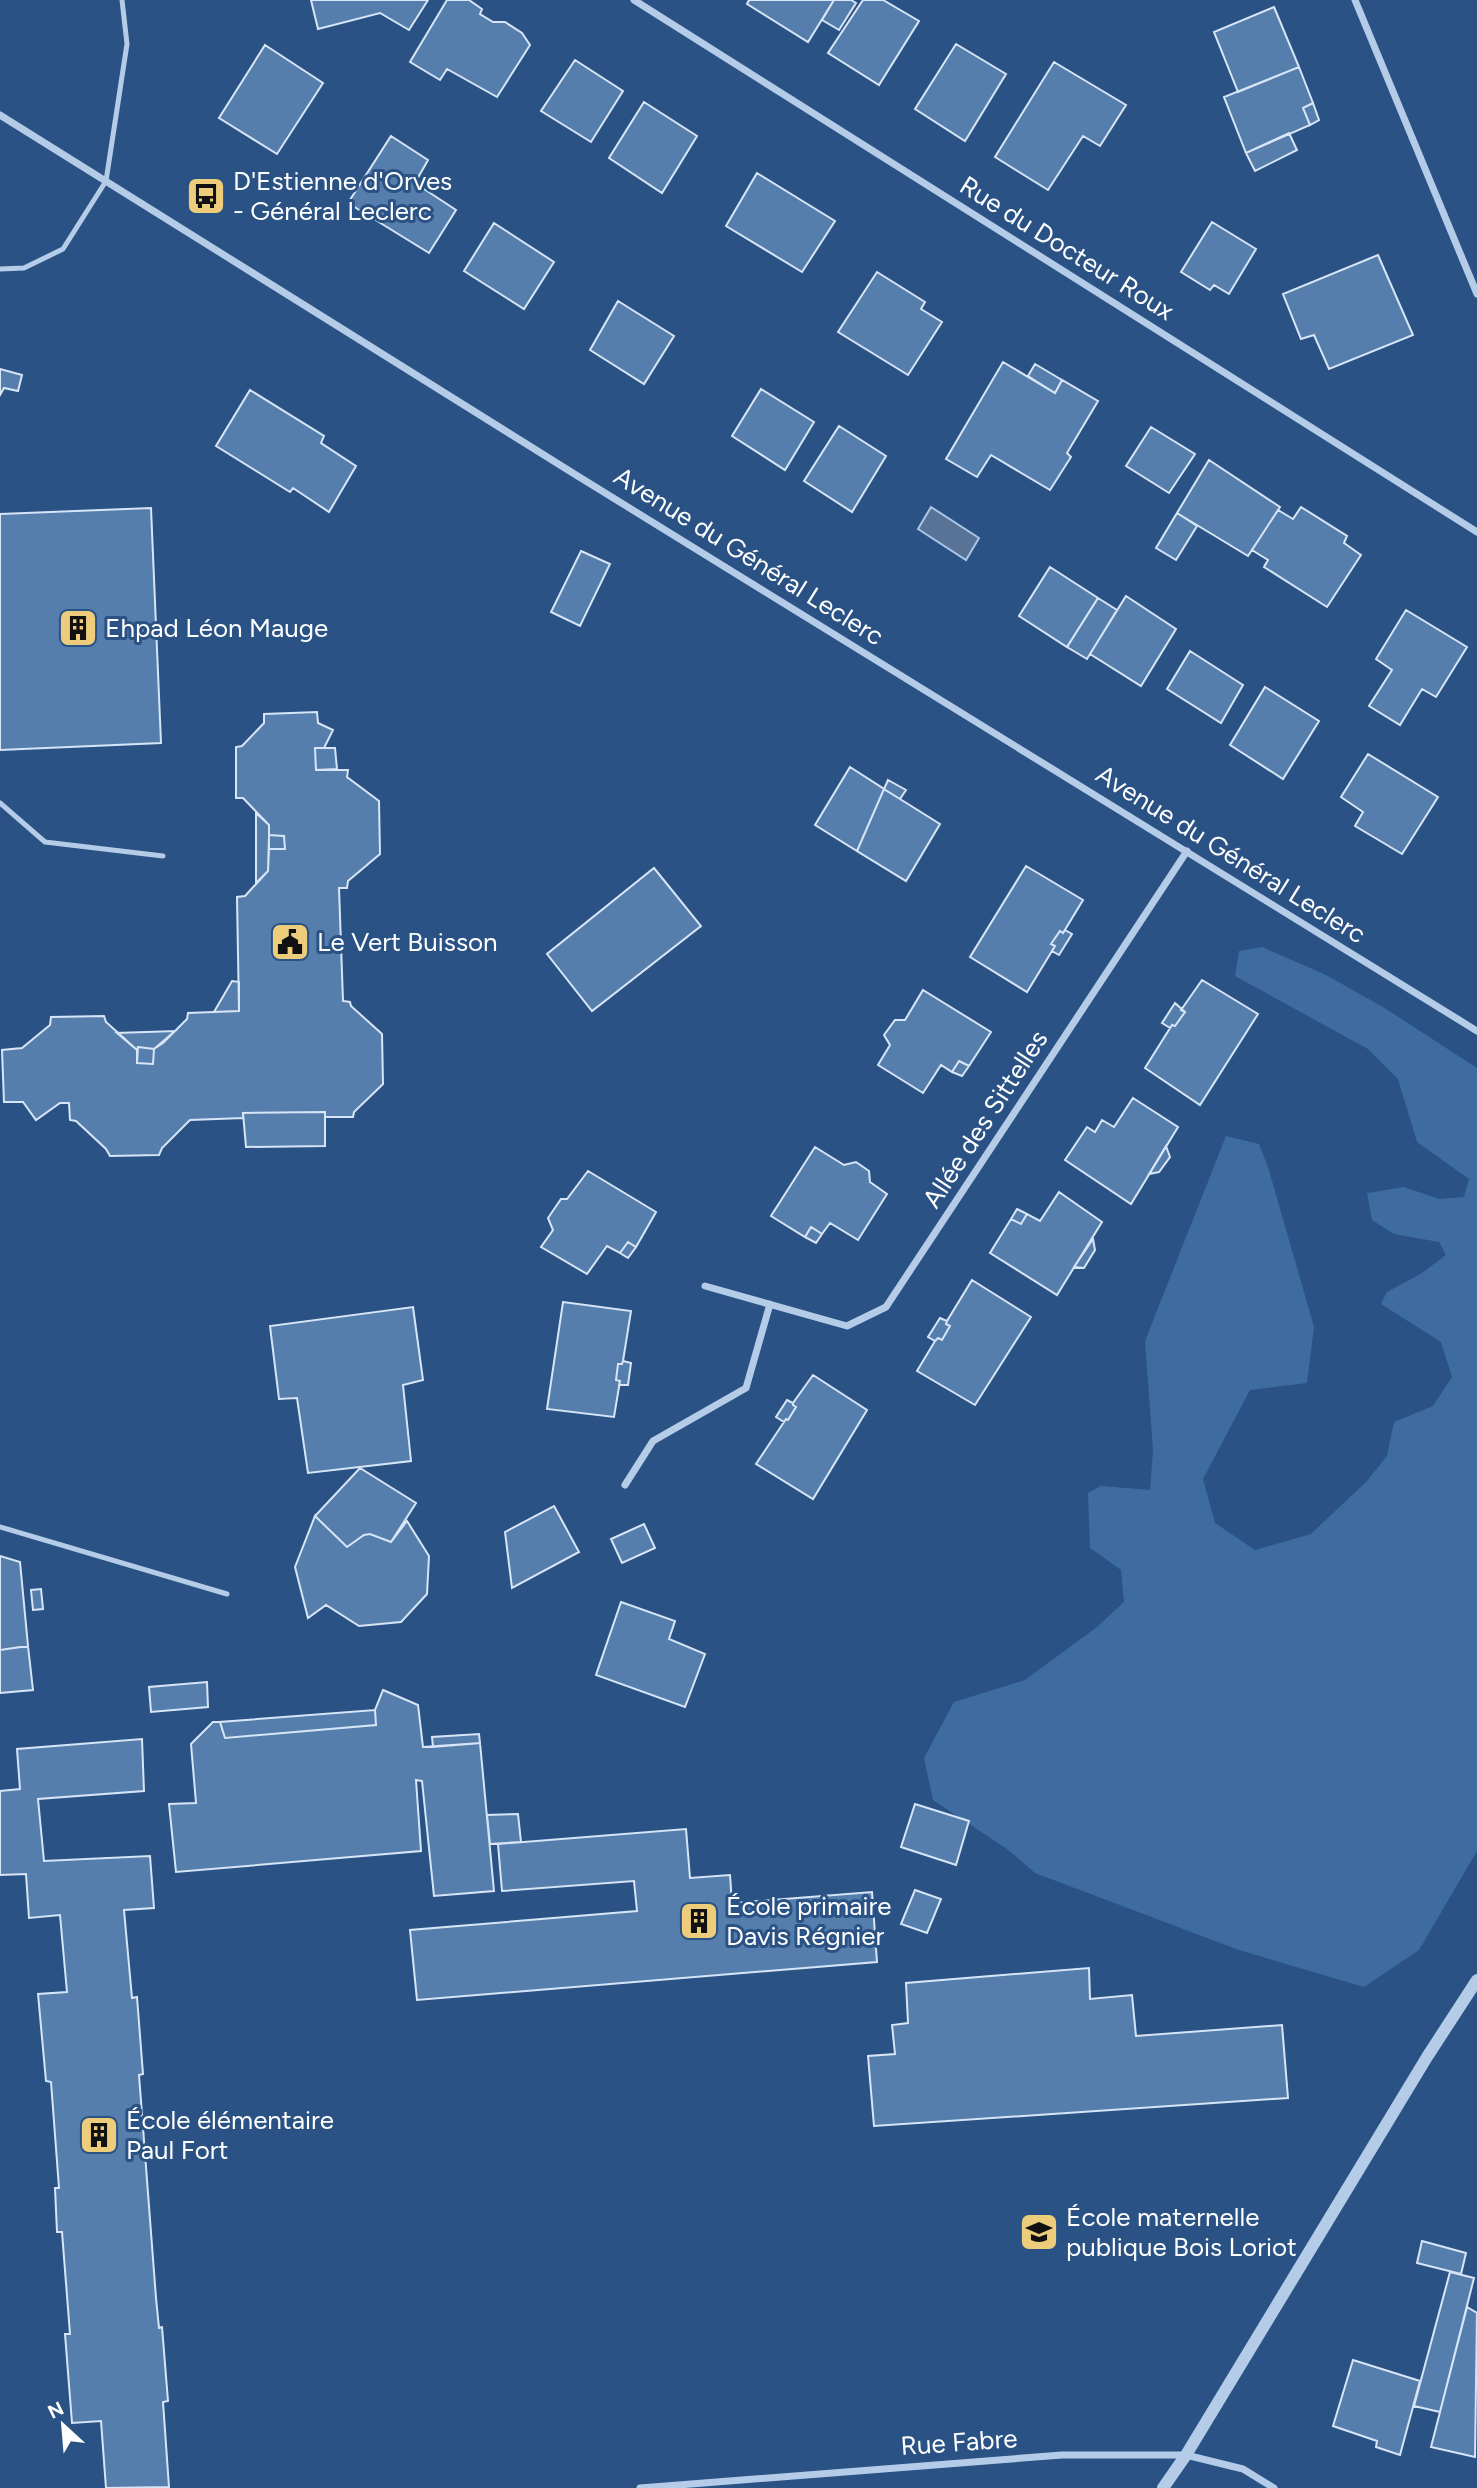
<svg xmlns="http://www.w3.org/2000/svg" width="1477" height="2488" font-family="Figtree,sans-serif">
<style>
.green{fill:#3f6ca0}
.water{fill:#587396;stroke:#a9c6e7;stroke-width:2}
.building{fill:#567ead;stroke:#d7e5f6;stroke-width:2}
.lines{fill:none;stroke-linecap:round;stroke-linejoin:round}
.service{stroke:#b4cce7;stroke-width:5}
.minor{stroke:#b4cce7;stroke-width:7}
.tertiary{stroke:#b4cce7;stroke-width:12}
.labels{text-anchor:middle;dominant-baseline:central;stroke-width:6;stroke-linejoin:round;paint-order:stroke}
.poi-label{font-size:26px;fill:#fff;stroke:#2a5284;text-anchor:start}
.street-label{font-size:26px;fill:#fff;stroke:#2a5284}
</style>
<rect width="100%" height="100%" fill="#2a5284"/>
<path class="green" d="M1262 947 1326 975 1383 1007 1477 1068V1851L1419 1950 1364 1987 1239 1950 1035 1873 1007 1849 933 1800 924 1758 954 1702 1025 1680 1097 1627 1124 1602 1121 1570 1090 1548 1088 1493 1101 1486 1150 1490 1153 1451 1145 1341 1226 1136 1259 1144 1268 1167 1314 1327 1307 1383 1250 1390 1203 1479 1215 1523 1255 1550 1311 1534 1367 1481 1387 1456 1394 1422 1433 1406 1452 1377 1441 1342 1381 1304 1387 1292 1422 1273 1446 1255 1439 1242 1394 1234 1372 1220 1367 1193 1404 1187 1439 1199 1464 1197 1469 1179 1417 1142 1398 1079 1368 1049 1235 976 1239 951Z"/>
<path class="water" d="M931 507 979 538 966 560 918 529Z"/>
<path class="building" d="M311 0H428L409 30 380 13 318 29Z
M447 0H469L482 9 480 14 493 22H505L522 33 530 45 497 97 447 69 440 80 410 62Z
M749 0H834L808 42 747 4Z
M834 0H851L856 3 839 30 822 20Z
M863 0H883L919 21 879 85 828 53Z
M1274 7 1299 67 1238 92 1214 32Z
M956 44 1006 74 965 141 915 109Z
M265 45 323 83 277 154 219 118Z
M575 60 623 91 591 142 541 111Z
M1054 62 1126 105 1100 146 1083 136 1048 190 995 157Z
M1299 67 1313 103 1303 108 1310 125 1246 153 1224 97Z
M644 102 697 136 662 193 609 158Z
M1313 103 1319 120 1310 125 1303 108Z
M1289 133 1297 150 1255 171 1246 153Z
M391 136 428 160 415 183 456 210 429 253 348 203Z
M757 173 835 221 802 272 726 226Z
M1212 222 1256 249 1229 294 1214 285 1210 290 1181 272Z
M494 223 554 262 524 309 464 271Z
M1378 255 1413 335 1329 369 1314 335 1301 339 1283 294Z
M877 272 925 302 921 309 942 322 908 375 838 332Z
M618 301 674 336 644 384 590 350Z
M1003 362 1055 393 1062 380 1098 401 1067 453 1071 457 1050 490 991 455 977 477 946 459Z
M1035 364 1062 380 1055 393 1028 376Z
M0 369 22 375 18 391 4 388 0 395Z
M761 389 814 422 785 470 732 436Z
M250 390 324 436 321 443 356 466 329 512 293 488 290 492 216 446Z
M839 426 886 456 852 512 804 481Z
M1151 427 1195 454 1169 493 1126 466Z
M1209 460 1280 507 1248 556 1177 513Z
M1301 507 1347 536 1344 543 1361 555 1327 607 1264 567 1268 560 1252 550 1278 510 1293 519Z
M151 508 161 743 0 750V514Z
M1177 513 1197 526 1176 560 1156 548Z
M581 551 610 564 580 626 551 612Z
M1050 567 1098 598 1067 647 1019 616Z
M1126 596 1176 629 1141 686 1090 654Z
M1098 598 1117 610 1087 659 1067 647Z
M1406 610 1467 647 1436 697 1422 689 1400 725 1369 706 1392 670 1376 659Z
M1190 651 1243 685 1221 723 1167 689Z
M1265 687 1319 721 1283 779 1230 745Z
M317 712 318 723 333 730 324 748H315L316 770H348L347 777 379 801 380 854 348 881 347 888H339L343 1001 350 1002 351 1006 382 1034 383 1084 354 1112 353 1117H325V1112L243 1113V1118L190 1120 162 1148 159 1155 110 1156 106 1149 76 1121 70 1120 69 1103H60L36 1120 23 1102H4L2 1050 22 1048 50 1025 51 1017 104 1016 106 1022 137 1050V1063L153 1064 154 1049 163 1043 187 1019 188 1013 239 1011 237 897 245 896 268 871 269 849H285L284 836 269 835V825L243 798H236V747L242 746 264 723V714Z
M315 748H335L337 769 316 770Z
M1368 754 1438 797 1402 854 1355 826 1363 812 1341 797Z
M850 767 884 789 857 851 815 825Z
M888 780 906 790 900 799 884 789Z
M884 789 940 824 906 881 857 851Z
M256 813 269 825V835L268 871 256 883Z
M269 835 284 836 285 849H269Z
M1026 866 1083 900 1063 933 1060 931 1051 944 1055 946 1052 951 1027 992 970 957Z
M654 868 701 926 592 1011 547 954Z
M1065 930 1072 934 1059 955 1052 951 1055 946 1051 944 1060 931 1063 933Z
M1202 980 1258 1014 1200 1105 1145 1068 1172 1025 1175 1026 1185 1012 1181 1010Z
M232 981 239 982V1011L214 1012Z
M923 990 991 1032 969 1066 959 1061 952 1072 941 1065 923 1093 878 1065 890 1045 884 1035 895 1020H905Z
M1175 1003 1185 1012 1175 1026 1172 1025 1170 1028 1162 1023Z
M175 1031 154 1049 138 1047 137 1050 117 1033Z
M138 1047 154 1049 153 1064 137 1063Z
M959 1061 969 1066 962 1076 952 1072Z
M1133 1098 1178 1127 1131 1204 1065 1160 1087 1127 1095 1132 1102 1120 1114 1127Z
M325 1112V1146L246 1147 243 1113Z
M1166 1146 1170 1157 1159 1172 1149 1174Z
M815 1147 844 1165 856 1162 869 1171 870 1182 887 1194 858 1240 830 1223 822 1234 811 1227 805 1237 771 1216Z
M588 1171 656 1212 636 1247 628 1242 620 1253 607 1246 587 1274 541 1247 553 1230 548 1218 561 1199H567Z
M1059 1192 1102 1222 1057 1295 990 1253 1011 1219 1021 1224 1027 1214 1040 1221Z
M1017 1209 1027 1214 1021 1224 1011 1219Z
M811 1227 822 1234 816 1243 805 1237Z
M1093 1239 1095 1250 1084 1268 1074 1267Z
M628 1242 636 1247 628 1258 620 1253Z
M972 1280 1031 1317 975 1405 917 1371 935 1341 938 1338 942 1340 950 1326 946 1324 947 1321Z
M563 1302 631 1311 623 1361 622 1364H618L616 1380 620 1381 614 1417 547 1409Z
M413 1307 423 1380 403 1385 411 1461 308 1473 297 1398 279 1399 270 1326Z
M940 1318 947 1321 946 1324 950 1326 942 1340 938 1338 935 1341 928 1337Z
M623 1361 631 1363 628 1385H619L620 1381 616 1380 618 1364H622Z
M813 1375 867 1410 813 1499 756 1464 786 1419 788 1420 796 1407 793 1405V1403Z
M787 1400 793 1403V1405L796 1407 788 1420 786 1419 784 1422 776 1417Z
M360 1468 416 1503 391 1542 370 1534 364 1535 347 1547 315 1516Z
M554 1506 579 1552 512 1588 505 1532Z
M315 1516 347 1547 364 1535 370 1534 391 1542 407 1521 429 1556 427 1594 401 1622 359 1626 326 1605 308 1618 295 1567Z
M644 1524 655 1548 622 1563 611 1539Z
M0 1556 20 1562 28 1646 0 1650Z
M41 1589 43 1609 33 1610 31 1590Z
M621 1602 675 1621 669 1639 705 1654 685 1707 596 1675Z
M28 1646 33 1690 0 1693V1650Z
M207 1682 208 1707 151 1712 149 1687Z
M383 1690 418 1705 423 1747 480 1743 494 1891 434 1896 422 1781 416 1780 421 1851 176 1872 169 1804 196 1803 191 1744 213 1722H220L225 1738 376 1725 375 1710Z
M375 1710 376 1725 225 1738 220 1722Z
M479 1734 480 1743 433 1747 432 1737Z
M142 1739 144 1791 38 1799 44 1861 150 1856 154 1908 124 1910 132 1998 137 1997 143 2074 139 2075 156 2298 159 2328 162 2327 168 2401 163 2402 169 2487 106 2488 101 2421 72 2423 65 2334H70L62 2232H57L55 2188H59L51 2082 46 2081 38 1994 67 1992 60 1915 29 1918 26 1874 0 1875V1791L20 1789 17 1749Z
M915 1804 969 1821 956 1865 901 1847Z
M518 1814 521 1842 490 1844 487 1815Z
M686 1829 690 1878 730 1875 732 1903 872 1892 877 1962 417 2000 410 1930 637 1911 634 1881 502 1891 498 1844Z
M915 1890 941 1899 927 1933 901 1924Z
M1089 1968 1090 1999 1132 1995 1136 2036 1282 2025 1288 2098 874 2126 868 2056 895 2054 892 2025 908 2023 906 1983Z
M1422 2241 1466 2253 1461 2274 1417 2263Z
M1450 2272 1474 2278 1440 2412 1414 2406Z
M1467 2307 1477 2313 1475 2457 1431 2447Z
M1353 2360 1420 2381 1400 2455 1376 2447 1377 2441 1333 2426Z"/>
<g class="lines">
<path class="service" d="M0 269 24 268 63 249 106 181 127 44 122 0
M0 803 45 842 163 856
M0 1527 227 1594"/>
<path class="minor" d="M634 0 1477 532
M1355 0 1477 294
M0 115 576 475 1477 1031
M705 1286 847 1326 886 1307 1187 851
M625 1485 653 1441 746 1388 770 1304
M640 2488 1062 2455H1186L1243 2469 1274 2488"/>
<path class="tertiary" d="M1163 2488 1186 2455 1427 2057 1477 1980"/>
</g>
<defs>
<g id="bus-square" transform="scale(2.0125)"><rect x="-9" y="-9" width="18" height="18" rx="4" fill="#edcc7c" stroke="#2a5284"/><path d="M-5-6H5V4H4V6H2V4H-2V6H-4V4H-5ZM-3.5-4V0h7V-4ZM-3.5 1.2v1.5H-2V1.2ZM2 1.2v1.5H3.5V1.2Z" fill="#111"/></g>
<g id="building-square" transform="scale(2.0125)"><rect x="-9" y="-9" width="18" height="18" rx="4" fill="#edcc7c" stroke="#2a5284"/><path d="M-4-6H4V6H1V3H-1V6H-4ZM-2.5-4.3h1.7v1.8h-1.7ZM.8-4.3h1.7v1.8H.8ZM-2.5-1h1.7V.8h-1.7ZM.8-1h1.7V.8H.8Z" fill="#111"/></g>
<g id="civic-square" transform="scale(2.0125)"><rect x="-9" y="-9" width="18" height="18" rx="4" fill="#edcc7c" stroke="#2a5284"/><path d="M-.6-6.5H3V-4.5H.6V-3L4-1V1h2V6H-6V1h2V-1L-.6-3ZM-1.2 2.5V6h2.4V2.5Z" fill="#111"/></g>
<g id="school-square" transform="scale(2.0125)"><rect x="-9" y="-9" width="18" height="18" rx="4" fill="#edcc7c" stroke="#2a5284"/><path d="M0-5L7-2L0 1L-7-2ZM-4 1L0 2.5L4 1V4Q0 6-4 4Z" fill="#111"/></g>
</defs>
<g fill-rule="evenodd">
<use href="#bus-square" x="206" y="196"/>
<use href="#building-square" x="78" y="628"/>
<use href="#civic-square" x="290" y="942"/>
<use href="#building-square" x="699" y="1921"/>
<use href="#building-square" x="99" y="2135"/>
<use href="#school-square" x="1039" y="2232"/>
</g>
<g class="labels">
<g class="poi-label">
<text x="233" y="181">D'Estienne d'Orves<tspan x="233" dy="30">- Général Leclerc</tspan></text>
<text x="105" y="628">Ehpad Léon Mauge</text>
<text x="317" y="942">Le Vert Buisson</text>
<text x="726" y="1906">École primaire<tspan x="726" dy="30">Davis Régnier</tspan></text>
<text x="126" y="2120">École élémentaire<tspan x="126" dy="30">Paul Fort</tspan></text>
<text x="1066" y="2217">École maternelle<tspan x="1066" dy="30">publique Bois Loriot</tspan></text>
</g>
<g class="street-label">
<text transform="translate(1067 248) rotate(32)">Rue du Docteur Roux</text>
<text transform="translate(749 556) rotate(32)">Avenue du Général Leclerc</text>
<text transform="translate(1231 854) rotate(32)">Avenue du Général Leclerc</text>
<text transform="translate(985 1119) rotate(-57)">Allée des Sittelles</text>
<text transform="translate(959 2442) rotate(-4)">Rue Fabre</text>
</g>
</g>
<g transform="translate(63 2425) rotate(334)" stroke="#2a5284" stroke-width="5" paint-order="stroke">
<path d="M0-5L12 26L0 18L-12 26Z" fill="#ffffff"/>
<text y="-10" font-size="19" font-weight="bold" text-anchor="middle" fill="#ffffff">N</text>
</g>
</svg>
